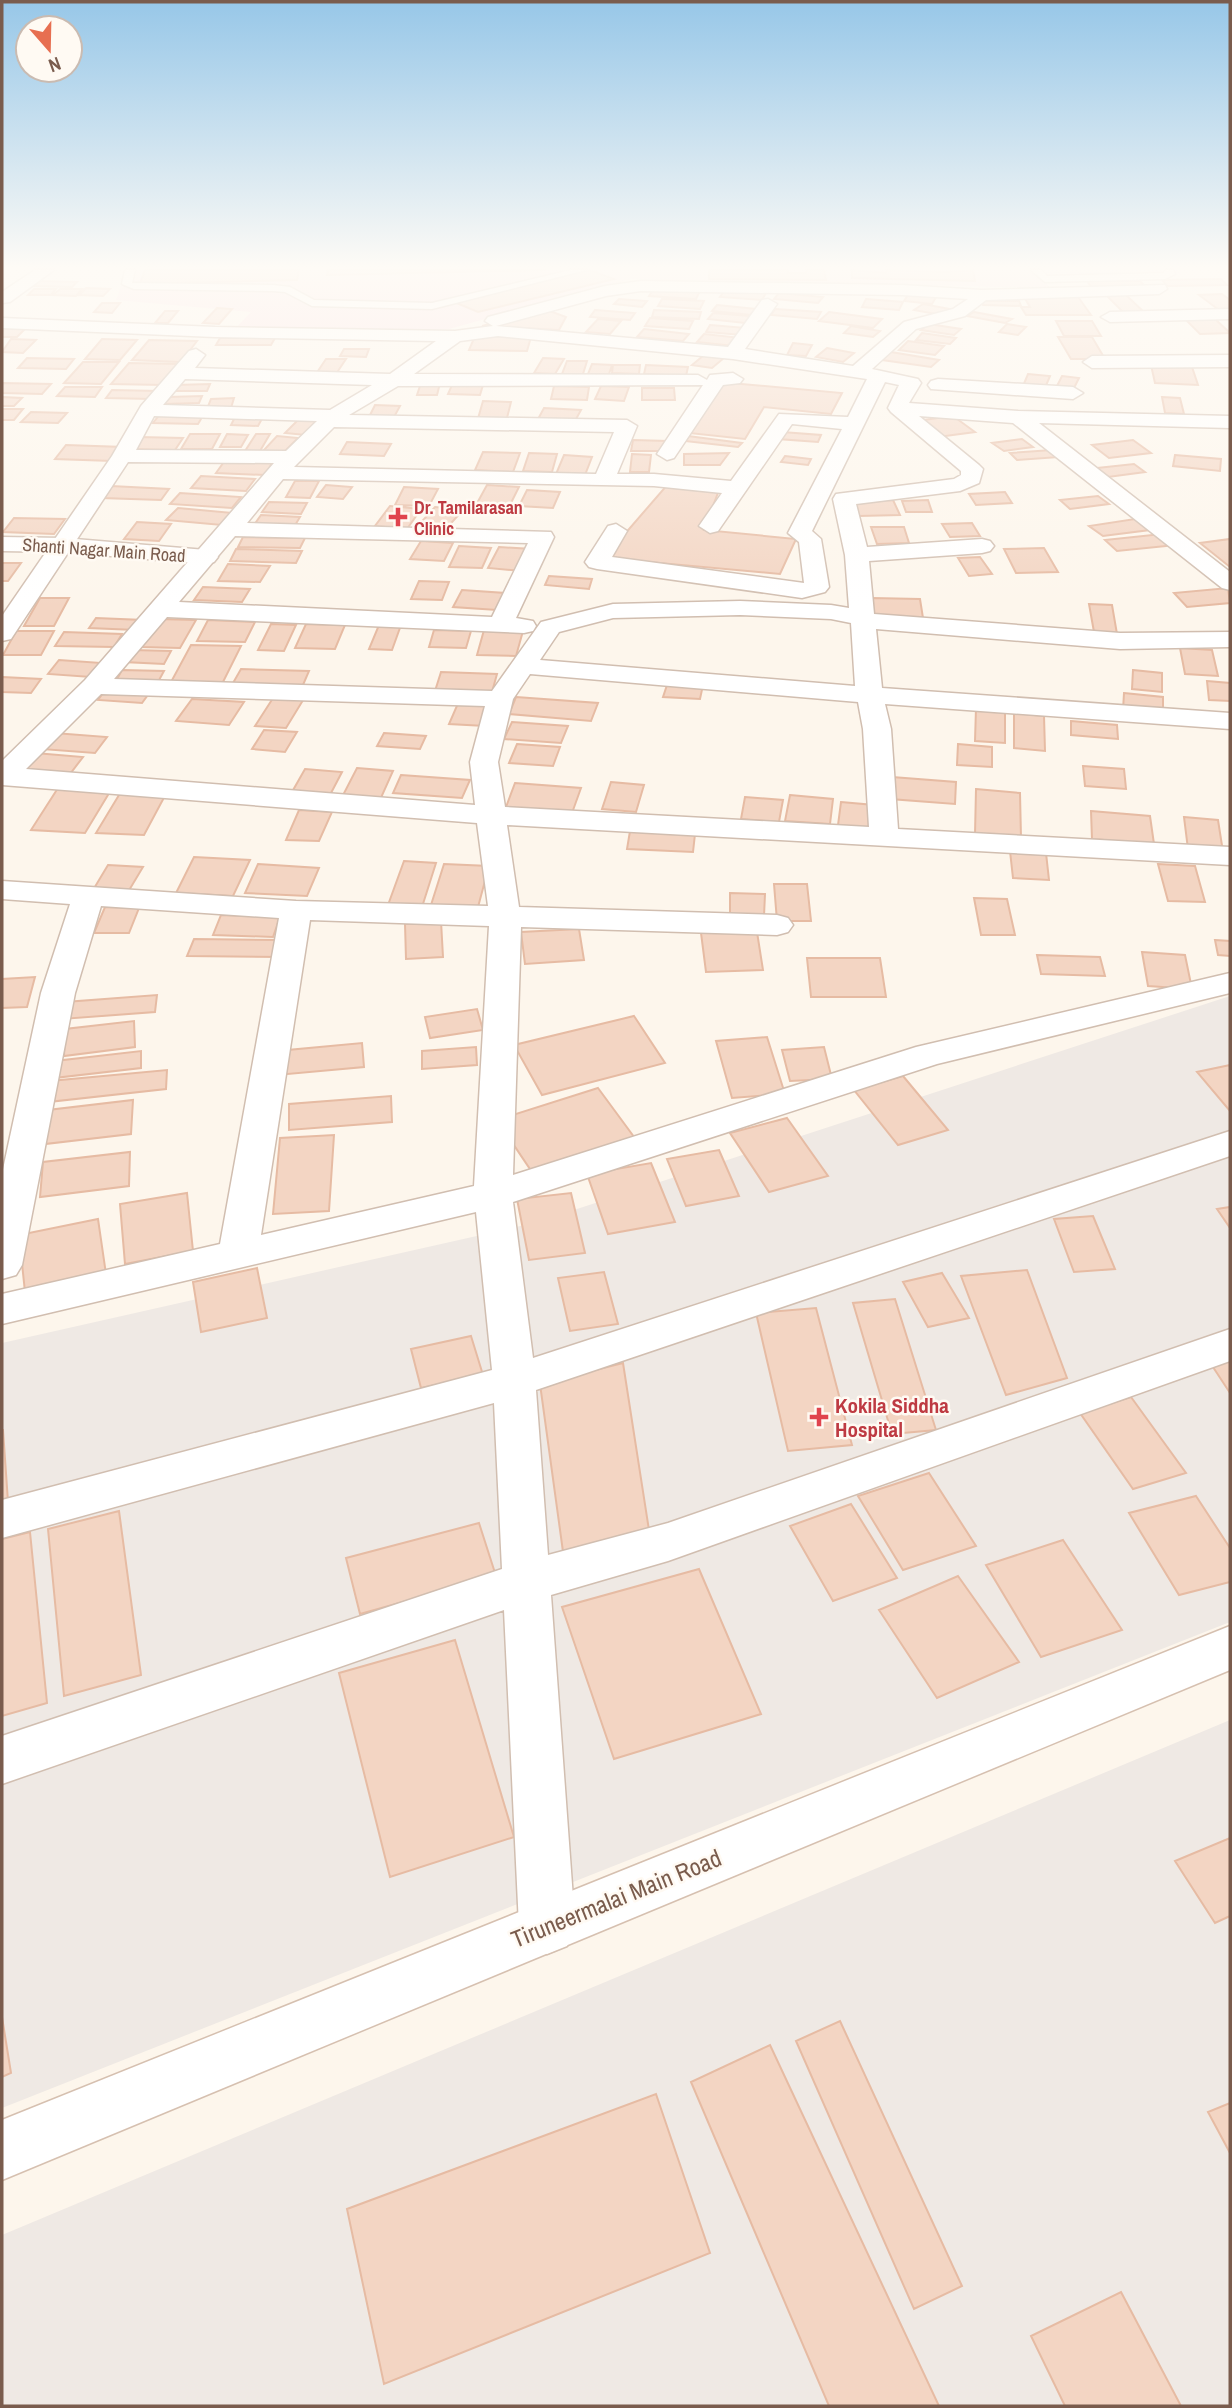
<svg xmlns="http://www.w3.org/2000/svg" width="1232" height="2408" font-family="'Archivo Narrow',sans-serif">
<style>
.industrial{fill:#efe9e4}
.education{fill:#f3e8fa}
.medical{fill:#fbdfe3}
.building{fill:#f3d5c3;stroke:#e6bba3;stroke-width:2}
.lines{fill:none;stroke-linecap:round;stroke-linejoin:round}
.service-casing{stroke:#d1beb0;stroke-width:3}
.minor-casing{stroke:#d1beb0;stroke-width:3}
.tertiary-casing{stroke:#d1beb0;stroke-width:3}
.secondary-casing{stroke:#d6c0b0;stroke-width:3}
.service{fill:#fff;fill-rule:evenodd}
.minor{fill:#fff;fill-rule:evenodd}
.tertiary{fill:#fff;fill-rule:evenodd}
.secondary{fill:#fff;fill-rule:evenodd}
.health-dot{fill:#e0444e;stroke:#fffaf3;stroke-width:2.5}
.labels{text-anchor:middle;dominant-baseline:central;stroke-width:5;stroke-linejoin:round;paint-order:stroke}
.far-health-label{font-size:18px;font-weight:bold;fill:#be3a42;stroke:#fffaf3;text-anchor:start}
.far-street-label{font-size:18px;fill:#7a5c4d;stroke:#fffaf3}
.health-label{font-size:21px;font-weight:bold;fill:#be3a42;stroke:#fffaf3;text-anchor:start}
.near-street-label{font-size:24px;fill:#7a5c4d;stroke:#fffaf3}
</style>
<rect width="100%" height="100%" fill="#fdf6ec"/>
<path class="industrial" d="M1230 996V1622L2 2108V1343L534 1223Z
M1230 1720V2406H2V2235Z"/>
<path class="education" d="M1036 270H1180L1183 274 1044 277Z"/>
<path class="medical" d="M127 270H1036L1050 288 632 279 449 329 233 331 251 312 116 300Z"/>
<path class="building" d="M145 270H299L297 280 140 284Z
M328 270H546L327 275Z
M589 270 614 279 478 312 454 302Z
M709 270H788V273H806V270H824L826 280 709 279Z
M852 270 886 273V270L945 272 973 270 975 281 852 278Z
M1221 279 1227 285 1167 286 1162 280Z
M38 281 77 282 72 287 32 286Z
M1087 281H1140L1146 287 1092 288Z
M86 288 110 289 103 296 79 295Z
M654 288 700 291 696 299 649 296Z
M34 289H56L51 295H28Z
M60 289H82L76 296 53 295Z
M725 290 766 293 762 300 720 297Z
M910 292 938 294 932 304 904 301Z
M779 293 823 297 818 303 774 299Z
M1076 294 1091 315H1026L1021 307H1030L1024 297Z
M1222 294 1230 300V309L1219 310 1199 295Z
M1126 295 1144 312 1124 313 1107 296Z
M619 299 647 301 642 307 614 304Z
M662 299 704 301 700 309 658 306Z
M866 299 903 302 899 310 862 307Z
M981 301H1019L1021 306 983 305Z
M102 303H120L112 313 94 312Z
M923 304 950 309 941 315 914 310Z
M717 305 757 309 752 315 712 311Z
M217 308 232 309 219 324 203 323Z
M775 309 821 312 817 319 771 315Z
M547 310 566 317 559 330 482 326Z
M595 310 635 313 630 320 590 317Z
M654 310 701 312 699 319 652 317Z
M165 311H178L168 323H155Z
M829 312 882 319 873 328 819 321Z
M974 312 1012 319 1005 323 967 316Z
M713 313 750 316 745 323 708 319Z
M650 318 693 321 689 329 645 326Z
M1214 318 1230 333 1200 334 1185 319Z
M598 319 621 321 610 334 586 332Z
M1056 321H1092L1101 336H1064Z
M929 324 961 329 954 335 921 330Z
M1007 324 1026 327 1018 335 999 332Z
M710 325 747 328 742 335 706 332Z
M3 326 27 327 17 337H2Z
M851 326 880 331 873 337 844 333Z
M644 329 689 334 683 341 637 337Z
M922 333 956 338 950 344 916 340Z
M704 334 741 338 734 346 697 342Z
M475 336 531 337 527 351 469 350Z
M1058 337H1092L1105 359H1071Z
M220 338H275L271 345H216Z
M11 339 36 340 23 353 2 352Z
M102 339 137 340 120 360 85 359Z
M149 340 197 341 181 362 132 360Z
M908 341 944 346 935 355 899 350Z
M793 343 812 345 806 356 787 355Z
M827 348 854 353 843 362 816 357Z
M344 349H369L366 357 340 356Z
M891 352 939 360 931 367 882 360Z
M704 355 724 358 712 368 692 365Z
M27 358 74 359 66 369 18 368Z
M543 358 564 359 555 374 534 373Z
M326 359H346L336 374H316Z
M567 361H587L583 374H562Z
M83 362H119L101 384 64 383Z
M129 363 180 364 164 385 111 384Z
M592 364 612 365 609 374H588Z
M613 365H640L639 374 612 373Z
M646 365 688 367 686 376 644 374Z
M1151 365 1192 367 1198 385 1155 383Z
M1028 374 1050 376 1045 388 1023 386Z
M1062 376 1079 378 1073 390 1056 388Z
M719 382 842 393 831 414 764 407 745 439 689 433Z
M2 383 51 384 42 394 2 393Z
M421 383H440L437 395H417Z
M210 384 207 391H171L174 385Z
M452 385H483L480 395 448 394Z
M554 386 589 387 587 400 551 399Z
M601 386 629 387 624 401 595 399Z
M65 387H102L95 397 57 396Z
M642 388H674L675 400H642Z
M112 390 158 391 152 399 106 398Z
M202 396 199 403 164 404 167 397Z
M2 397 22 398 14 406H2Z
M1162 397 1180 398 1184 414 1165 413Z
M234 398 231 408 207 409 211 399Z
M483 401 511 402 506 422H477Z
M375 405 400 406 394 417H369Z
M544 408 581 410 575 421 538 419Z
M2 409H23L14 420H2Z
M31 412 67 413 58 423 21 422Z
M160 414H204L198 424 153 423Z
M236 415H264L258 426 231 425Z
M953 416 975 432 938 437 916 421Z
M300 418 321 419 306 435 285 433Z
M782 432 821 435 818 442 778 439Z
M190 434H220L212 449H181Z
M227 434 248 435 241 447H220Z
M256 434H270L260 451H245Z
M680 435 742 443 738 447 676 440Z
M277 436 298 438 284 452 263 451Z
M139 437 183 438 175 450 131 449Z
M1022 439 1033 447 1004 451 992 443Z
M633 440 667 441 661 451H631Z
M1133 440 1151 453 1109 458 1092 445Z
M347 442 391 444 384 456 340 454Z
M66 445 123 447 112 461 55 459Z
M1052 450 1060 457 1017 460 1010 453Z
M483 452 520 453 513 472 475 470Z
M529 453 557 454 552 472 523 471Z
M729 453 720 465H684V454Z
M632 454 651 455 649 472H630Z
M564 455 592 457 585 475 556 474Z
M1175 455 1221 459 1220 471 1173 466Z
M785 456 811 459 808 465 781 462Z
M226 459 274 460 265 475 216 473Z
M1134 464 1145 472 1108 477 1097 468Z
M201 476 255 479 246 491 191 488Z
M295 481H319L310 498 286 497Z
M668 484 719 490 704 530 796 539 780 574 604 558Z
M326 485 352 487 343 499 317 497Z
M487 485 519 487 509 507 476 505Z
M111 486 169 489 161 500 102 498Z
M404 487 438 489 429 506 395 505Z
M527 490 560 492 553 508 519 506Z
M1005 492 1012 503 976 505 969 494Z
M180 493 241 497 232 508 170 504Z
M1098 496 1109 504 1070 509 1060 500Z
M893 500 900 515 859 516 853 501Z
M928 500 932 512H906L902 501Z
M269 502 307 503 301 514 262 512Z
M390 506 421 509 407 529 375 526Z
M435 507 463 510 444 531 416 528Z
M178 508 233 513 222 525 166 520Z
M261 515 300 517 294 527 254 525Z
M14 518 65 519 54 534 3 532Z
M1135 519 1150 530 1103 536 1089 526Z
M137 522 171 524 159 541 124 539Z
M972 523 980 536 950 537 942 524Z
M871 527H904L909 543 877 544Z
M1162 534 1176 545 1117 551 1105 540Z
M243 537 305 538 300 548 238 547Z
M1230 539V567L1200 543Z
M421 541 453 543 444 561 410 559Z
M459 546 491 548 482 568 449 567Z
M499 547 532 549 522 571 488 568Z
M1044 548 1058 572 1016 573 1004 549Z
M236 549 302 551 296 563 230 561Z
M980 557 992 574 969 576 958 558Z
M2 563H21L8 581H2Z
M228 564 270 566 260 582 218 581Z
M549 576 592 579 589 589 545 585Z
M419 581 449 582 442 600 411 599Z
M203 587 250 589 242 602 194 600Z
M1228 588 1230 603 1187 607 1174 593Z
M462 590 505 593 497 610 453 607Z
M40 598H69L54 626H24Z
M872 598 920 599 923 618 874 616Z
M1089 604 1112 605 1117 634 1094 632Z
M96 618 143 620 136 630 89 628Z
M158 619 196 620 180 648 141 647Z
M208 620 255 622 245 642 197 641Z
M271 624 296 625 284 651 258 650Z
M306 624 345 625 335 649 295 648Z
M379 625H401L392 650 369 649Z
M434 630 471 631 466 648 429 647Z
M484 630 523 631 516 656 477 655Z
M16 631H54L41 655H3Z
M64 632 122 634 114 647 55 646Z
M191 645 241 646 222 684 171 682Z
M1180 648 1212 650 1218 676 1185 674Z
M132 650 171 651 164 664 124 662Z
M59 660 102 663 91 677 48 674Z
M241 669 309 671 303 685 233 683Z
M122 670 164 671 158 682 116 681Z
M1133 670 1162 673V692L1132 689Z
M441 672 497 674 492 692 435 691Z
M2 677 41 679 31 693 2 692Z
M1207 681 1230 683V701L1209 700Z
M668 682 703 685 700 699 663 697Z
M106 689 150 692 142 703 98 700Z
M1124 693 1163 697V714L1123 710Z
M275 695 305 697 286 728 255 726Z
M516 697 598 703 591 721 509 714Z
M192 699 244 702 229 725 176 721Z
M459 701 495 703 485 726 449 724Z
M976 708 1005 710V743L975 741Z
M1014 713 1044 716 1045 751 1014 748Z
M1071 721 1117 725 1118 739 1071 735Z
M512 722 568 726 561 743 504 739Z
M264 730 297 732 285 752 252 749Z
M54 733 107 737 95 753 41 749Z
M384 733 426 736 420 749 377 746Z
M517 744 560 747 553 766 509 763Z
M958 744 992 747V767L957 765Z
M35 753 83 757 70 774 21 771Z
M1083 766 1124 769 1126 789 1085 786Z
M357 768 393 771 380 800 342 797Z
M305 769 342 772 330 795 292 792Z
M401 775 470 780 462 798 393 793Z
M892 777 956 782 955 804 890 799Z
M611 782 644 785 636 812 602 809Z
M515 783 581 788 572 813 506 807Z
M58 788 111 790 85 833 31 830Z
M976 789 1020 793 1021 838 975 834Z
M122 790 167 792 144 835 96 833Z
M790 795 833 799 830 824 785 821Z
M745 797 783 800 779 822 741 819Z
M841 802 874 805 872 828 838 825Z
M299 810 332 812 319 841 286 840Z
M1091 811 1150 816 1154 844 1092 839Z
M1184 817 1218 820 1223 852 1188 849Z
M630 831 695 834 693 852 627 849Z
M1010 851 1046 853 1049 880 1013 878Z
M194 857 250 860 233 896 176 893Z
M404 861 436 863 422 907 388 905Z
M258 864 319 868 307 896 245 893Z
M444 864 489 866 478 907 431 905Z
M1158 864 1195 866 1205 902 1168 901Z
M108 865 143 867 128 892 93 890Z
M774 884H807L811 921H777Z
M730 893 765 894 764 916 730 915Z
M974 898 1007 899 1015 935H981Z
M105 907 139 908 129 933H94Z
M221 915 280 917 273 937 213 935Z
M441 921 443 957 406 959 405 924Z
M579 929 584 960 525 964 521 932Z
M757 932 763 970 706 972 701 933Z
M194 939 286 940 281 957 187 956Z
M1215 940 1230 941V956L1218 955Z
M1142 952 1185 955 1192 989 1148 986Z
M1037 955 1100 957 1105 976 1041 974Z
M807 958H880L886 997H811Z
M35 977 27 1007 2 1008V979Z
M157 995 155 1012 62 1019 65 1002Z
M477 1009 483 1030 430 1038 425 1017Z
M634 1016 665 1063 542 1095 514 1045Z
M134 1021 135 1047 64 1056 65 1029Z
M767 1037 785 1094 732 1098 716 1041Z
M362 1043 364 1067 277 1075V1051Z
M476 1047 477 1065 422 1069V1051Z
M824 1047 832 1079 790 1081 782 1050Z
M141 1051V1068L54 1078 55 1061Z
M1230 1065V1111L1197 1072Z
M167 1070 166 1089 48 1102 50 1081Z
M903 1076 948 1130 898 1145 854 1090Z
M598 1088 637 1141 534 1175 497 1120Z
M391 1096 392 1122 289 1130V1104Z
M133 1100 131 1134 45 1144 48 1110Z
M787 1118 828 1176 769 1192 730 1133Z
M334 1135 329 1211 273 1214 280 1138Z
M719 1150 739 1196 686 1206 667 1159Z
M130 1152 129 1186 40 1197 43 1162Z
M651 1163 675 1222 608 1234 587 1174Z
M187 1193 193 1251 125 1264 120 1204Z
M571 1193 585 1253 529 1260 517 1199Z
M1230 1207V1228L1217 1209Z
M1093 1216 1115 1269 1074 1272 1054 1219Z
M98 1219 106 1274 25 1292 19 1235Z
M257 1268 267 1318 201 1332 193 1282Z
M1027 1270 1067 1378 1006 1395 961 1276Z
M604 1272 618 1324 570 1331 558 1278Z
M942 1273 969 1318 928 1327 903 1282Z
M895 1299 936 1430 892 1434 853 1303Z
M816 1308 852 1445 788 1451 756 1313Z
M471 1336 483 1375 421 1388 411 1349Z
M1230 1361V1393L1211 1364Z
M623 1363 651 1543 564 1559 540 1384Z
M1131 1397 1186 1473 1133 1489 1080 1413Z
M3 1430 8 1502 2 1503V1430Z
M929 1473 976 1546 903 1570 858 1496Z
M1196 1496 1230 1548V1582L1179 1595 1129 1513Z
M851 1504 897 1578 833 1601 790 1526Z
M119 1511 141 1675 64 1696 48 1529Z
M479 1523 496 1576 360 1614 346 1558Z
M30 1532 47 1703 2 1716V1539Z
M1063 1540 1122 1630 1041 1657 986 1565Z
M699 1569 761 1714 614 1759 562 1607Z
M958 1576 1019 1662 937 1698 879 1610Z
M455 1640 514 1837 390 1877 339 1673Z
M1230 1838V1916L1215 1923 1175 1861Z
M2 2017 11 2073 2 2077Z
M840 2021 962 2286 914 2309 796 2041Z
M770 2045 939 2406H829L691 2082Z
M656 2094 710 2253 384 2384 347 2209Z
M1230 2103V2153L1208 2112Z
M1121 2292 1181 2406H1065L1031 2336Z"/>
<g class="lines">
<g class="service-casing">
<path id="service" d="M125 270H135L132 283H134L273 285 290 287 314 300 432 303 571 270H586L432 309 312 306 285 292 273 291 134 289 122 284Z
M1031 270H1041L1047 276 1164 273 1165 270H1173L1175 274 1165 279 1045 282Z"/>
</g>
<g class="minor-casing">
<path id="minor" d="M35 270H54L10 302 2 303V292Z
M641 281 902 285 981 290 1165 285 1167 289 1159 294 986 300 965 316 916 329 872 369 918 379 921 383 909 403 1018 411 1230 416V428L1039 423 1230 572V590L1222 588 1013 423 919 416 979 465 983 469 979 483 960 491 856 504 867 547 982 539 990 541 994 546 990 551 982 553 869 561 874 614 1120 633 1230 632V647L1120 649 876 629 882 688 1230 713V729L885 704 891 729 898 829 1230 847V865L507 825 519 907 777 915 788 918 793 925 788 932 777 935 521 927 513 1175 916 1047 1230 973V993L937 1064 513 1202 533 1358 1230 1131V1156L536 1390 548 1555 668 1523 1230 1329V1361L668 1561 551 1595 575 1926 567 1946 547 1954 527 1946 519 1926 504 1610 2 1784V1736L502 1569 494 1403 2 1538V1500L492 1370 476 1212 2 1324V1294L220 1244 279 918 101 906 75 993 22 1265 16 1275 2 1279V1174L41 993 70 904 2 899V881L296 901 488 906 477 823 2 785V761L85 680 274 463 128 462 11 639 2 641V616L112 456 141 406 189 351 196 349 205 355 195 368 390 374 436 341 215 337 2 328V318L215 327 455 331 493 326 485 321 488 317 605 286ZM641 291 902 295 968 299 953 309 904 322 853 366 745 349 777 304 768 299 762 300 728 347 496 326 606 296ZM498 336 733 359 867 379 848 417 779 414 731 481 654 474H617L637 426 627 420 349 415 398 386 703 385 657 454 667 460 674 458 723 385 740 383 743 379 733 373 710 375 707 380 698 375 414 374 460 341ZM185 379 372 385 330 410 163 405ZM885 382 899 385 888 408 891 412 961 471V475L954 479 836 494 833 499 845 555 849 608 831 605 740 601 613 604 541 622 492 691 114 679 167 617 524 633 533 631 536 626 533 621 516 618 554 537 551 532 247 523 283 479 654 486 722 493 699 526 710 533 718 531 792 424 842 429 788 533 799 542 804 583 612 557 627 531 616 524 608 526 585 562 589 567 597 569 802 598 825 592 829 587 821 539 812 531ZM154 416 317 421 286 451 136 450ZM334 427 614 432 596 474 294 467ZM235 536 528 543 492 617 179 602ZM740 615 831 619 851 623 855 686 540 660 559 632 613 618ZM530 674 858 702 863 729 869 827 505 807 498 762 513 699ZM101 694 485 706 470 762 475 805 26 769ZM310 920 489 926 474 1186 261 1235Z
M1230 309V319L1110 322 1101 317 1110 312Z
M1230 355V367L1092 368 1083 362 1092 356Z
M938 379 1073 387 1083 393 1073 399 931 389 928 385 931 381Z"/>
</g>
<g class="tertiary-casing">
<path id="tertiary" d="M2 537 63 538 206 550 214 552 218 557 214 562 206 564 63 552 2 551Z"/>
</g>
<g class="secondary-casing">
<path id="secondary" d="M1230 1626V1670L2 2180V2120Z"/>
</g>
<use href="#service" class="service"/>
<use href="#minor" class="minor"/>
<use href="#tertiary" class="tertiary"/>
<use href="#secondary" class="secondary"/>
</g>
<linearGradient id="sky" x2="0" y2="1"><stop stop-color="#97c7e8"/><stop offset="0.44" stop-color="#fefbf6"/><stop offset="1" stop-color="#fefbf6" stop-opacity="0"/></linearGradient>
<rect width="1232" height="607" fill="url(#sky)"/>
<g class="health-dot">
<path d="M394.5 506.5h7v7h7v7h-7v7h-7v-7h-7v-7h7z"/>
<path d="M815.5 1406.5h7v7h7v7h-7v7h-7v-7h-7v-7h7z"/>
</g>
<g class="labels">
<g class="far-health-label">
<text x="414" y="507">Dr. Tamilarasan<tspan x="414" dy="21">Clinic</tspan></text>
</g>
<g class="far-street-label">
<text transform="translate(104 550) rotate(4)">Shanti Nagar Main Road</text>
</g>
<g class="health-label">
<text x="835" y="1405">Kokila Siddha<tspan x="835" dy="24">Hospital</tspan></text>
</g>
<g class="near-street-label">
<text transform="translate(616 1898) rotate(-22)">Tiruneermalai Main Road</text>
</g>
</g>
<rect width="1232" height="2408" fill="none" stroke="#7a5c4d" stroke-width="7"/>
<g transform="translate(49 49) rotate(160)"><circle r="33" fill="#fffaf3" stroke="#cabbb1" stroke-width="2"/>
<path d="M0-5L12 26L0 18L-12 26Z" fill="#e76f51"/>
<text y="-10" font-size="19" font-weight="bold" text-anchor="middle" fill="#7a5c4d">N</text>
</g>
</svg>
